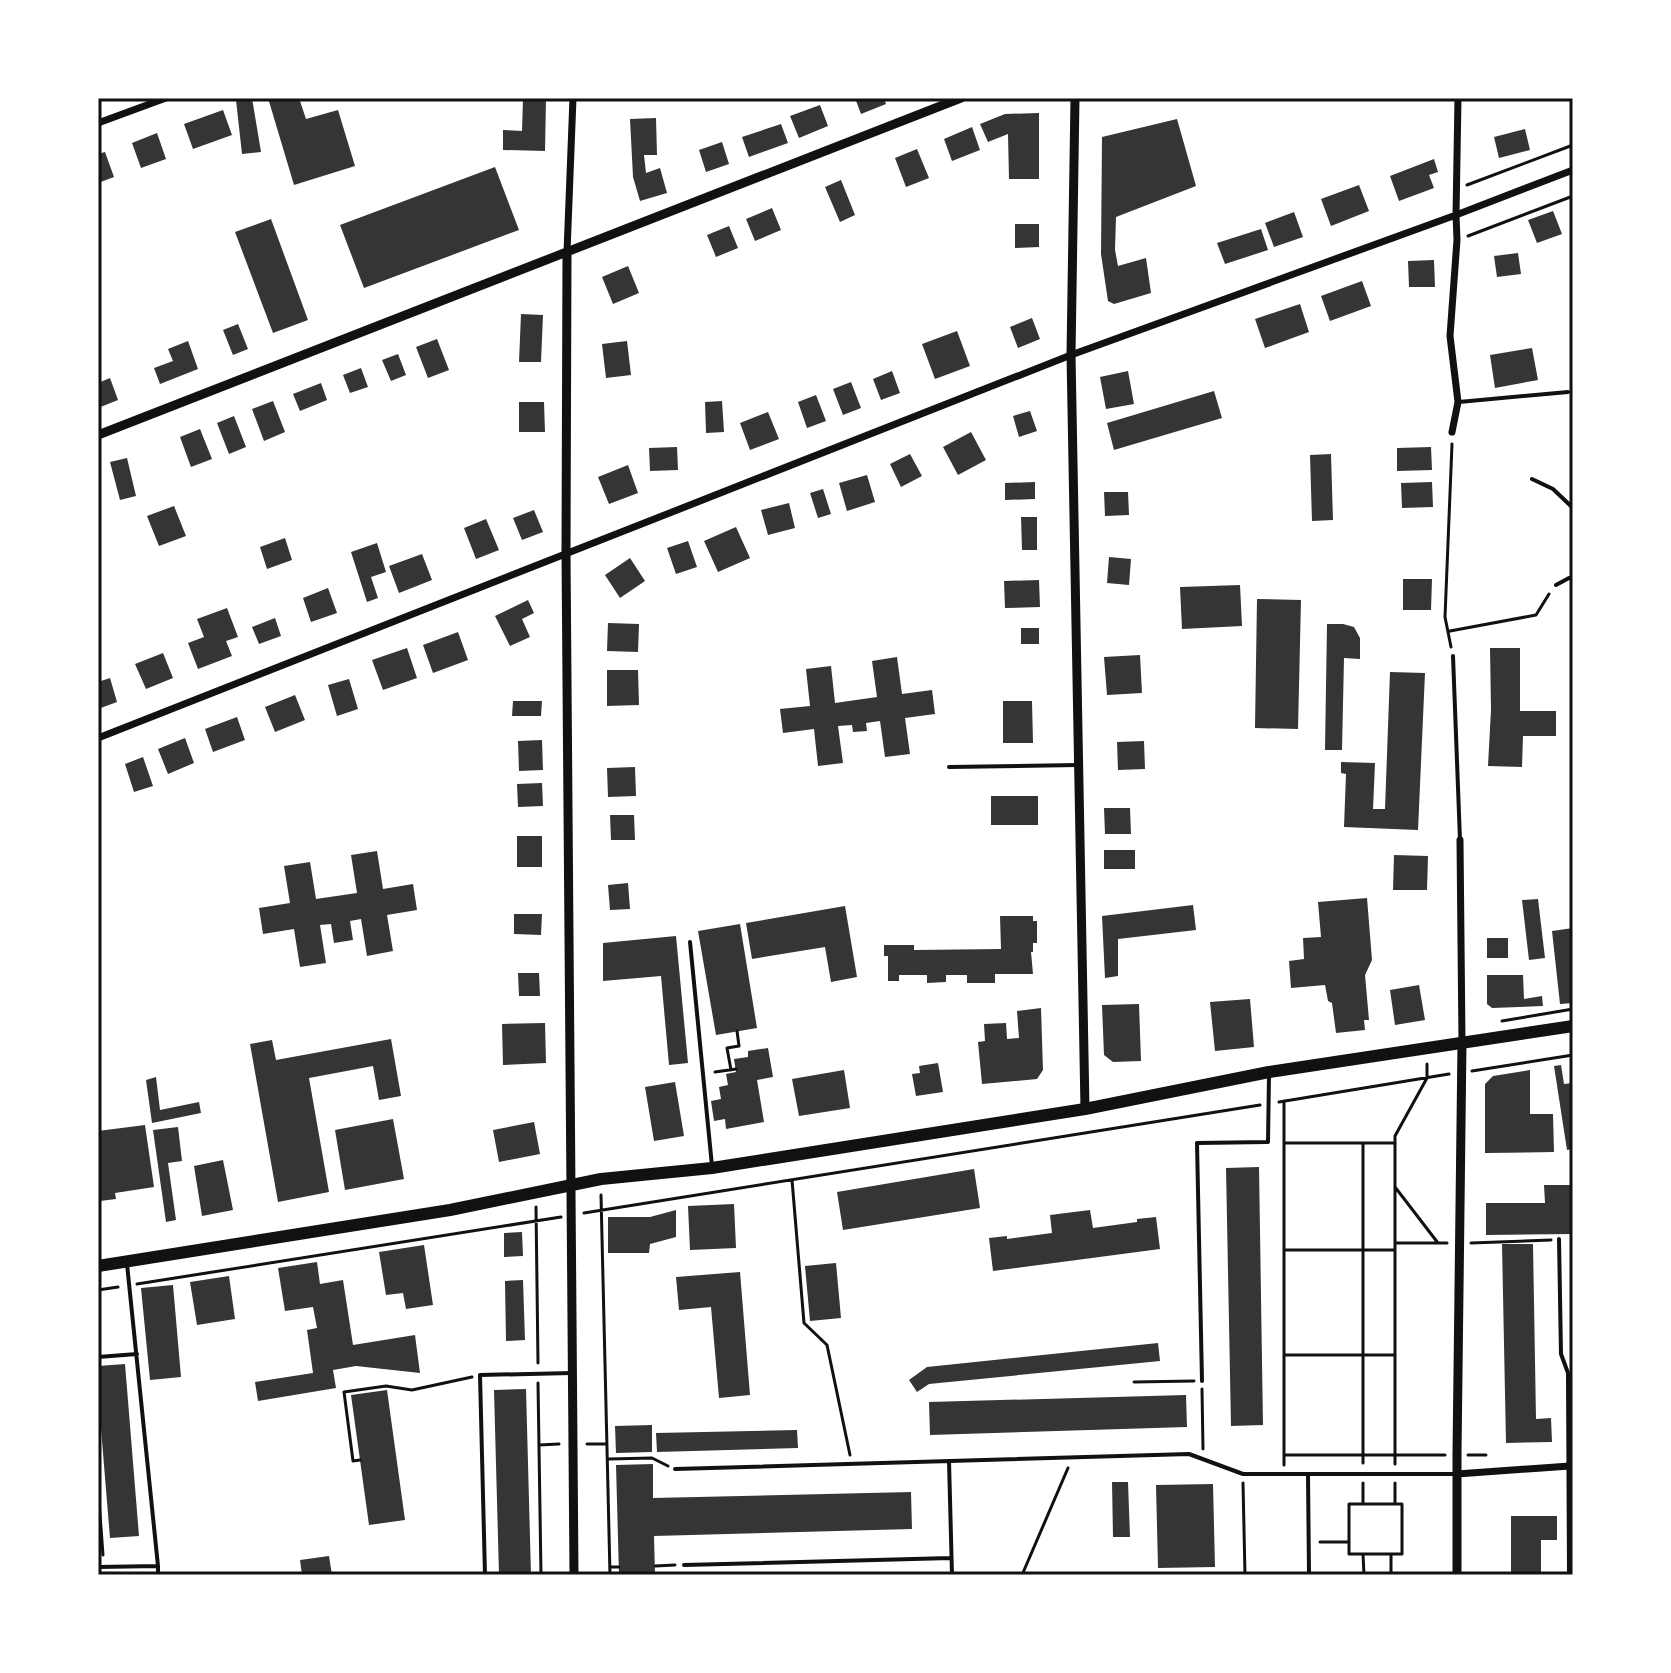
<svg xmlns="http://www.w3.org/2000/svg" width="1671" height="1673" font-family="'Roboto Condensed',sans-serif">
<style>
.building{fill:#353535}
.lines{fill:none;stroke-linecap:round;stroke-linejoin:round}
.path{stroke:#111;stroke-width:3}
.service{stroke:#111;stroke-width:4}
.minor{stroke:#111;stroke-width:7}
.tertiary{stroke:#111;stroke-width:9}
.primary{stroke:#111;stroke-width:12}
.neatline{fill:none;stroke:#111;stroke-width:3}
</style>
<rect width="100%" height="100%" fill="#fff"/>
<path class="building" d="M243 98H252L261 152 242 154 236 100Z
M268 98H299L306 119 338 110 355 166 294 185Z
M523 98H546L545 151 503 150V130L522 131Z
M855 98H884L886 104 861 114Z
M820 105 828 126 799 138 790 116Z
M223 110 232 135 193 149 184 124Z
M1039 113V179H1009L1008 134 988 142 980 124 1005 114Z
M656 118 657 155H644L646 173 660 168 667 193 640 201 633 177 630 119Z
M1177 119 1196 186 1116 217 1115 250 1118 266 1146 258 1151 293 1114 304 1108 301 1101 254 1102 137Z
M781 124 788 143 749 157 742 137Z
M972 127 980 150 952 161 944 139Z
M1525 129 1530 150 1499 158 1494 137Z
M157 133 166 159 141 168 132 143Z
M722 142 729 164 706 172 699 150Z
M917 149 929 178 906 187 895 158Z
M105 152 114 177 98 183V154Z
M1434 159 1438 172 1429 175 1434 188 1399 201 1390 176Z
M495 167 519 230 364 288 340 225Z
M841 180 855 215 840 222 825 187Z
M1359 185 1369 211 1331 226 1321 199Z
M772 208 781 230 755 241 746 219Z
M1553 211 1562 234 1537 243 1528 220Z
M1294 212 1303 237 1274 247 1265 223Z
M271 219 308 320 273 333 235 232Z
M1015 224H1039V247L1015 248Z
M729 226 738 248 716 257 707 235Z
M1261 229 1268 250 1225 264 1217 243Z
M1518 253 1521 274 1497 277 1494 256Z
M1434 260 1435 287H1409L1408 261Z
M628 266 639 293 613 304 602 277Z
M1362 281 1371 306 1330 321 1321 296Z
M1300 304 1309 332 1265 348 1255 319Z
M521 314 543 315 541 362H519Z
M1032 318 1040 339 1018 348 1010 327Z
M238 324 248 349 233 355 223 330Z
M957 331 970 366 935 379 922 344Z
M437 339 449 370 428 378 416 347Z
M188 341 198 369 160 384 154 368 173 361 168 349Z
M627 341 631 375 606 378 602 344Z
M1532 348 1538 380 1495 388 1490 355Z
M398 354 406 375 391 381 382 360Z
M361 368 368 387 350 393 343 375Z
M892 371 900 393 881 400 873 379Z
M1128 371 1134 404 1106 409 1100 377Z
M110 378 118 400 98 408V383Z
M851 382 861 408 843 415 833 389Z
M321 383 327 400 300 411 293 394Z
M1214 391 1222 418 1114 450 1107 423Z
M816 395 826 421 807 428 798 402Z
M273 401 285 432 264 441 252 409Z
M722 401 724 432 706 433 705 402Z
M519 402H544L545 432H519Z
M1030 411 1037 431 1019 437 1013 416Z
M768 412 779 439 750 450 740 423Z
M234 416 246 447 229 454 217 423Z
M200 429 212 459 191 467 180 437Z
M971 432 986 460 958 475 943 447Z
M677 447 678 470 650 471 649 448Z
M1431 447 1432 470 1397 471V448Z
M910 454 922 476 901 487 890 464Z
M1331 454 1333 520 1312 521 1310 455Z
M127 458 136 496 120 500 110 462Z
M628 465 638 493 609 504 598 477Z
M867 475 875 502 847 511 839 483Z
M1035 482V499L1005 500V483Z
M1432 482 1433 507 1402 508 1401 483Z
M823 489 831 514 818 518 810 493Z
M1104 492H1128L1129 515 1105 516Z
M789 503 795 528 768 535 761 510Z
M174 506 186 536 159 546 147 516Z
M534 510 543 532 522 540 513 518Z
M1021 517H1037V550H1022Z
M486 519 499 550 476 559 464 528Z
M736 527 750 558 718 572 704 541Z
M285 538 292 560 267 569 260 547Z
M688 541 697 567 676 574 667 548Z
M377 543 386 572 371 577 378 598 367 602 351 552Z
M422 554 432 580 399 593 389 566Z
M1109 557 1131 559 1129 585 1107 583Z
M630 558 645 581 620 598 605 575Z
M1403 579H1432L1431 610H1403Z
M1039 580 1040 607 1005 608 1004 581Z
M1240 585 1242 626 1182 629 1180 587Z
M328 588 337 613 311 622 303 598Z
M1257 599 1301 600 1298 729 1255 728Z
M528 600 534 613 522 619 530 637 510 646 495 616Z
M227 608 238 637 226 641 232 656 198 669 188 643 204 637 197 619Z
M275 618 281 636 259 644 252 627Z
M608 623 639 624 638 652 607 651Z
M1327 624H1343L1354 627 1360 638V659L1344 658 1342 750H1325Z
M1021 628H1039V644H1021Z
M458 632 468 660 433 673 423 645Z
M407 648 417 678 383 690 372 660Z
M1490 648H1520V711H1556V736H1523L1522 767 1488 766 1491 710Z
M163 653 173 678 146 689 135 664Z
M1140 655 1142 693 1107 695 1104 657Z
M897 657 902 694 932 690 935 714 905 718 910 754 885 757 880 721 866 723 867 731 853 732 852 725 838 726 843 763 818 766 814 729 783 733 780 709 810 706 806 669 831 666 835 703 877 697 872 661Z
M607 670H638L639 705 607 706Z
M1390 672 1425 673 1418 830 1344 827 1346 774 1341 773V762L1375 763 1373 809H1385Z
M110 678 117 702 98 709V682Z
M349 679 358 709 337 716 328 685Z
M295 695 305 720 275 732 265 707Z
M513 701H542L541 716H512Z
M1003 701H1032L1033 743H1003Z
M237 717 245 740 213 752 205 729Z
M185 738 194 763 168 774 158 749Z
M542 740 543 770 519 771 518 741Z
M1144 741 1145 769 1118 770 1117 742Z
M143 757 153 786 134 792 125 764Z
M635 767 636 796 608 797 607 768Z
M542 783 543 806 518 807 517 784Z
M991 796H1038V825H991Z
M1104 808H1130L1131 834H1105Z
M610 815H634L635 840H611Z
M517 836H542V867H517Z
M1104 850H1135V869H1104Z
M377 851 383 889 413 884 417 910 387 915 393 951 367 956 361 919 350 921 353 940 334 943 331 924 320 925 326 963 300 967 294 929 263 934 259 908 290 903 284 866 310 862 316 899 357 893 351 855Z
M1394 855 1428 856 1427 890H1393Z
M628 883 630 909 610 910 608 885Z
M1367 898 1372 960 1365 975 1369 1020H1364L1365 1030 1336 1033 1332 1003 1328 1001 1325 985 1291 988 1289 961 1304 959 1303 938 1321 937 1318 902Z
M1538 899 1545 958 1529 960 1522 900Z
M1193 905 1196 930 1118 939V976L1105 978 1102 916Z
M845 906 857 977 831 982 825 947 752 959 746 923Z
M514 914H542L541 935 514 934Z
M1000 916H1033V921H1037V943H1033V952H1031L1033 974H995V983H967V975H946V982L927 983V975H899V981H888V956H884V945H914V950L1001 949Z
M740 924 757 1028 716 1035 698 931Z
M1573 928V1003L1560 1004 1552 931Z
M676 936 688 1063 669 1065 661 976 603 981V943Z
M1487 938H1508V958H1487Z
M518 973H539L540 996H519Z
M1487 975H1523L1524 999 1542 996 1543 1006 1492 1008 1487 1004Z
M1419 985 1425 1020 1395 1025 1390 990Z
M1250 999 1254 1047 1215 1051 1210 1002Z
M1139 1004 1141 1061 1113 1062 1104 1055 1102 1005Z
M1041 1008 1043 1070 1037 1079 982 1084 978 1042 985 1041 984 1024 1006 1023 1007 1039 1019 1038 1017 1011Z
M545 1023 546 1063 503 1065 502 1024Z
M391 1039 401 1096 379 1100 373 1066 309 1078 329 1192 278 1202 250 1044 272 1040 276 1060Z
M768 1048 773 1077 757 1080 764 1122 726 1129 725 1119 714 1121 711 1101 721 1099 719 1087 728 1085 726 1074 736 1072 734 1059 748 1057V1051Z
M938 1063 943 1092 916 1096 912 1074 920 1073 919 1066Z
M1561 1065 1564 1084 1573 1083V1149L1567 1150 1554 1066Z
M844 1070 850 1108 799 1116 792 1079Z
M1530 1070V1114H1553L1554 1152 1485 1153V1084L1493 1076Z
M156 1077 160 1110 199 1102 201 1113 152 1123 146 1080Z
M675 1082 684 1136 654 1141 645 1087Z
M393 1119 404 1179 345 1190 335 1130Z
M534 1122 540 1154 499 1162 493 1130Z
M145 1125 154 1187 115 1193 116 1199 100 1201 98 1195V1131Z
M178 1127 182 1161 168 1163 176 1220 166 1222 153 1130Z
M223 1160 233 1210 202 1216 194 1166Z
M1259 1167 1263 1425 1231 1426 1226 1168Z
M974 1169 980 1208 843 1230 837 1192Z
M1544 1185H1573V1234L1486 1235V1203H1545Z
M734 1204 736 1248 690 1250 688 1206Z
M676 1210V1237L650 1244 649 1253H608V1217H650Z
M1090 1210 1093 1228 1137 1222V1219L1156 1217 1160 1249 993 1271 989 1238 1007 1236V1239L1052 1233 1050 1215Z
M522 1232 523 1256 504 1257V1233Z
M1502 1244H1533L1536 1419 1551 1418 1552 1442 1506 1443Z
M424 1245 433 1305 406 1309 403 1293 386 1295 379 1252Z
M317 1262 320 1284 343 1280 353 1345 415 1335 420 1373 356 1366 333 1370 336 1388 258 1401 255 1382 313 1373 307 1330 317 1328 313 1307 285 1311 278 1268Z
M836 1263 841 1318 810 1321 805 1266Z
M740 1272 750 1395 719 1398 711 1307 679 1310 676 1277Z
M229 1276 235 1319 197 1325 190 1282Z
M523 1280 525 1340 506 1341 505 1281Z
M173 1285 181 1377 150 1380 141 1288Z
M1158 1343 1160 1361 929 1384 917 1392 909 1380 927 1367Z
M125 1364 139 1536 110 1538 98 1392V1366Z
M526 1389 531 1575H499L494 1390Z
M387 1390 405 1520 369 1525 351 1395Z
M1186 1395 1187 1427 930 1435 929 1402Z
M652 1425V1452L616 1453 615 1426Z
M797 1430 798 1448 657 1452 656 1433Z
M653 1464V1498L911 1492 912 1529 654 1536 655 1575H619L616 1465Z
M1112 1482H1128L1130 1537H1113Z
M1213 1484 1215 1567 1158 1568 1156 1485Z
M1511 1516H1557V1540H1541V1575H1511Z
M329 1556 332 1575H302L300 1560Z"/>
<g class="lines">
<path class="path" d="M1467 185 1573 145
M1468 236 1573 196
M1450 631 1536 615 1549 594
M1451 647 1445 617 1452 444
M1502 1021 1573 1009
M731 1070 727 1048 739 1046 737 1031
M1472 1071 1573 1055
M715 1072 736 1069
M1284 1101V1465
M1279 1102 1449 1074
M1284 1143H1395
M1363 1143V1463
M792 1180 804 1323 827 1345 850 1455
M1395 1187 1438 1243
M601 1195 610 1575
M536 1207 538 1363
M584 1213 1260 1105
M1395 1243H1447
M1471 1243 1551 1240
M1284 1250H1395
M137 1284 561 1217
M98 1290 118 1287
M1284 1355H1395
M1134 1382 1194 1381
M538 1383 541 1575
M1202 1389 1203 1449
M587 1444H607
M539 1445 559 1444
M1284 1455H1445
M1468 1455H1486
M609 1459 652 1458 668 1466
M360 1460 353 1461 344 1392 386 1386 412 1390 472 1377
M1395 1464V1136L1427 1078V1064
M1243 1483 1245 1575
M1363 1483V1504
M98 1487 103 1555
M1349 1504H1402V1554H1349Z
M1395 1504V1483
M1320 1542H1349
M1363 1554 1364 1575
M1391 1554V1575
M655 1566 675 1565
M610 1567H619
M1022 1575 1068 1468"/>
<path class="service" d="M1459 402 1568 392
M1532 479 1553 489 1573 508
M1556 585 1569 578H1573
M1453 656 1460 840
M949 767 1078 765
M690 942 712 1166
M1559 1239 1561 1354 1568 1373 1569 1575
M127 1264 158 1566
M98 1357 137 1354
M1202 1381 1197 1143 1268 1142 1269 1075
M949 1461 952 1575
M675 1469 1189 1454 1243 1474H1455
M1308 1474 1309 1575
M684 1565 951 1558
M98 1567 158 1566V1575
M485 1575 480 1375 572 1373"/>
<path class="minor" d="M98 123 166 98
M567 252 573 98
M1452 432 1458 402 1450 336 1457 240 1456 215 1458 98
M98 738 1071 355 1456 215 1573 170
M1460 840 1462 1042
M1457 1474 1570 1466 1573 1469"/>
<path class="tertiary" d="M1075 98 1071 355 1085 1109
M567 252 566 554 574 1575
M98 435 961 98
M1457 1575V1455L1462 1042"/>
<path class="primary" d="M98 1266 450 1210 601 1179 712 1168 1085 1109 1269 1072 1573 1026"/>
</g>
<rect width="1671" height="1673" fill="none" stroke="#ffffff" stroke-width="200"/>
<rect x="100" y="100" width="1471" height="1473" class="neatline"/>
</svg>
